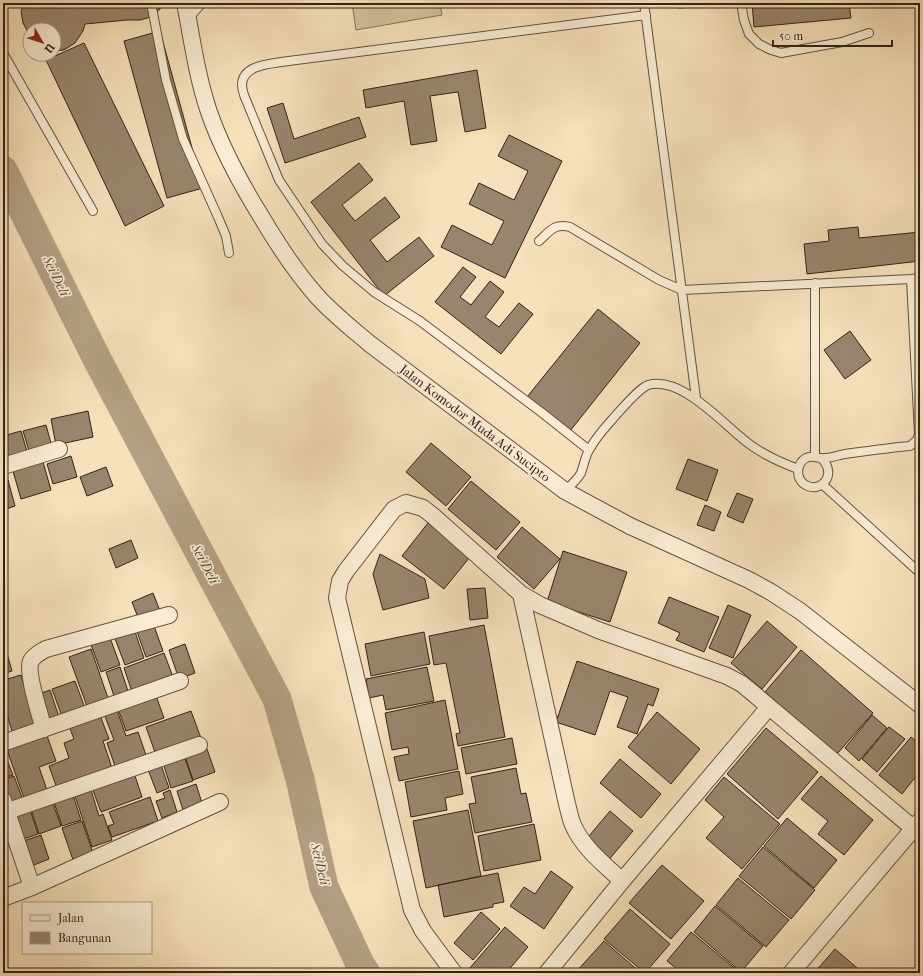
<svg xmlns="http://www.w3.org/2000/svg" width="923" height="976" font-family="'IM FELL French Canon',serif">
<style>
.green{fill:#d5c19f;stroke:#84725c}
.lines{fill:none;stroke-linecap:round;stroke-linejoin:round}
.river{stroke:#b4a084;stroke-width:29}
.building{fill:#98856d;stroke:#332219}
.lane-casing{stroke:#645242;stroke-width:10}
.street-casing{stroke:#645242;stroke-width:18}
.lane{stroke:#f9ecd3;stroke-width:8}
.street{stroke:#f9ecd3;stroke-width:16}
.labels{text-anchor:middle;dominant-baseline:central;stroke-width:3.5;stroke-linejoin:round;paint-order:stroke}
.street-label{font-size:13px;fill:#332219;stroke:#f9ecd3}
.water-label{font-size:14px;font-style:italic;fill:#604e3e;stroke:#f9ecd3}
</style>
<rect width="100%" height="100%" fill="#f6e1bb"/>
<filter id="stains"><feTurbulence type="fractalNoise" baseFrequency=".005" numOctaves="4"/><feColorMatrix values="0 0 0 0 .2 0 0 0 0 .09 0 0 0 0 .02 0 0 0 .5 -.17"/></filter>
<radialGradient id="worn" r=".72"><stop offset=".6" stop-color="#630" stop-opacity="0"/><stop offset="1" stop-color="#630" stop-opacity=".3"/></radialGradient>
<path class="green" d="M352 3H440L442 15 356 30Z"/>
<g class="lines">
<path class="river" d="M3 170 98 361 277 699 300 779 324 887 360 964 366 973"/>
</g>
<path class="building" d="M25 3H163L160 9 151 17 140 20H127L85 24 83 31 75 43 64 50 54 51V30H30V36L23 23 21 11Z
M678 3H704L705 6 679 8Z
M752 3H849L851 18 754 27Z
M160 31 203 188 167 198 124 41Z
M84 43 164 206 125 226 46 60Z
M477 70 486 128 465 132 458 92 430 96 437 141 411 145 404 101 366 108 363 90Z
M283 103 294 139 359 117 366 137 285 163 267 108Z
M509 135 562 161 505 278 441 247 452 225 492 245 504 221 469 204 479 183 514 200 528 171 498 156Z
M359 163 373 180 342 205 355 221 385 197 400 217 370 240 387 262 419 237 434 256 384 296 311 202Z
M858 227 859 238 920 232V261L807 274 804 244 829 241 828 230Z
M463 267 476 277 460 297 471 305 490 281 504 292 485 317 499 327 519 303 533 314 501 354 435 302Z
M598 309 640 343 570 431 527 397Z
M850 331 871 360 845 379 824 350Z
M88 411 93 437 56 445 51 419Z
M46 425 52 447 30 454 23 431Z
M21 431 28 455 6 461 3 450V436Z
M431 443 471 477 446 506 406 472Z
M71 456 77 477 53 484 47 464Z
M688 459 718 470 707 501 676 489Z
M43 462 51 490 21 499 13 471Z
M106 467 113 486 87 496 80 477Z
M8 480 15 506 3 510V481Z
M471 481 520 522 496 550 448 509Z
M737 493 753 499 743 523 727 516Z
M705 505 721 512 714 531 697 525Z
M428 523 470 557 444 589 402 556Z
M522 527 560 559 534 589 497 557Z
M131 540 138 558 116 568 109 549Z
M563 551 627 572 610 622 547 602Z
M380 554 425 579 429 598 383 610 373 574Z
M485 588 488 618 470 620 467 589Z
M153 593 160 611 139 620 132 602Z
M669 597 719 617 704 652 676 640 680 633 658 623Z
M728 605 751 615 733 658 709 648Z
M767 621 797 647 762 689 731 663Z
M153 623 163 651 146 657 136 629Z
M484 625 505 737 458 746 456 734 460 733 446 663 434 665 429 636Z
M134 629 144 658 125 665 114 636Z
M424 632 430 664 371 676 365 644Z
M109 635 120 665 101 672 90 642Z
M185 644 195 673 179 679 169 650Z
M91 649 109 701 88 709 69 657Z
M6 650 12 671 3 674V651Z
M801 650 873 713 837 754 765 692Z
M164 653 173 677 132 692 124 668Z
M577 661 659 689 653 706 648 704 637 734 617 727 628 697 610 691 595 735 556 722Z
M120 667 129 694 115 699 106 672Z
M427 667 434 701 386 710 383 695 369 698 366 679Z
M21 675 36 729 13 735 3 700V684H5L4 680Z
M75 681 86 711 63 719 52 689Z
M50 690 60 720 46 725 36 695Z
M155 693 164 718 126 731 117 706Z
M445 700 458 769 399 781 394 757 409 754 408 747 392 750 385 713Z
M116 707 126 736 138 732 147 758 116 769 107 743 114 740 103 711Z
M191 711 201 738 156 755 146 727Z
M657 712 700 749 671 784 628 747Z
M100 715 109 739 103 741 113 771 58 791 49 766 69 758 64 743 74 739 69 726Z
M872 715 887 728 859 761 845 748Z
M889 727 905 739 877 772 862 759Z
M766 728 818 772 778 819 727 774Z
M46 733 56 761 39 767 48 793 25 801 6 747Z
M911 737 920 744V771L902 794 879 775Z
M512 738 517 764 466 774 461 748Z
M207 749 215 772 193 780 185 756Z
M3 750 13 775 3 778Z
M184 756 193 781 171 788 163 763Z
M620 759 661 794 641 818 600 783Z
M160 762 169 788 157 793 147 767Z
M516 768 521 794 526 793 532 822 475 833 469 804 476 803 471 777Z
M133 770 142 797 101 812 91 785Z
M459 771 463 794 445 798 447 810 411 817 405 782Z
M14 776 24 803 7 809 3 797V780Z
M821 776 873 820 844 855 818 834 828 821 801 799Z
M724 777 780 824 742 869 706 838 724 817 705 800Z
M196 784 202 803 183 810 177 791Z
M90 787 99 816 103 814 112 840 92 847 74 793Z
M170 790 177 812 162 818 156 801 165 798 163 793Z
M72 792 81 820 62 826 53 799Z
M150 797 158 821 112 837 108 826 114 824 109 812Z
M51 798 61 826 39 834 30 806Z
M29 807 38 834 21 840 12 813Z
M468 810 481 876 426 888 413 821Z
M610 811 633 831 607 862 584 842Z
M787 818 837 860 814 888 764 846Z
M82 821 93 853 73 860 62 828Z
M534 824 541 860 484 871 478 836Z
M41 835 49 859 29 867 21 842Z
M763 847 815 890 791 919 739 876Z
M662 865 704 901 671 939 629 903Z
M551 871 573 887 544 929 510 906 524 887 535 894Z
M498 873 504 902 493 904V907L444 917 438 885Z
M738 878 789 920 766 947 716 905Z
M715 906 763 946 741 972 694 932Z
M630 909 670 944 645 973 604 939Z
M481 912 500 929 473 960 454 943Z
M505 927 528 947 506 973H474L469 969Z
M691 932 739 972 738 973H682L667 961Z
M604 941 641 973H575Z
M835 949 863 973H814Z"/>
<g class="lines">
<g class="lane-casing">
<path id="lane" d="M151 3 166 80 183 139 218 217 226 236 229 253
M644 3 696 398
M741 3 744 20 749 34 759 44 771 50 781 53 842 42 869 33
M188 19 202 3
M3 53 93 211
M539 241C550 231 554 223 570 227L659 280 682 290 911 279
M589 450 541 412 420 321 374 292 343 266 322 244 279 180 244 95C243 92 242 88 242 85 242 66 268 64 281 62L646 15
M815 456V283
M822 459C838 475 820 495 804 484 795 477 797 463 806 458 812 455 816 458 821 458 829 459 838 455 845 454 867 451 888 448 910 446L917 440 919 434 911 279 920 278
M822 484 920 573
M565 491C570 486 578 479 581 473 584 465 585 457 589 450 593 443 598 436 603 430 612 420 637 389 648 385 683 375 726 428 752 446 766 456 782 463 798 469"/>
</g>
<g class="street-casing">
<path id="street" d="M185 3C192 39 197 77 209 112 222 150 241 184 262 218 278 245 295 271 316 295 332 313 351 328 370 344L565 491 630 526 749 580 771 592 800 611 920 705
M3 466 59 449
M521 594 567 804C569 811 570 818 573 825 583 848 604 864 622 881
M44 729C40 716 26 671 31 661 34 655 41 652 46 649L169 615
M3 743 180 681
M3 800 32 887
M8 811 199 745
M3 898 32 887 220 802
M454 973 423 931 412 910 337 598 340 581 346 571 394 509 406 503 423 508 432 515 521 594 540 605 598 630 727 676 742 684 920 834
M547 973 622 881 769 707
M791 973 920 821"/>
</g>
<use href="#lane" class="lane"/>
<use href="#street" class="street"/>
</g>
<g class="labels">
<g class="street-label">
<text transform="translate(475 423) rotate(37)">Jalan Komodor Muda Adi Sucipto</text>
</g>
<g class="water-label">
<text transform="translate(56 276) rotate(64)">Sei Deli</text>
<text transform="translate(205 564) rotate(62)">Sei Deli</text>
<text transform="translate(320 864) rotate(76)">Sei Deli</text>
</g>
</g>
<rect width="923" height="976" fill="none" stroke="#f6e1bb" stroke-width="16"/>
<rect x="4" y="4" width="915" height="968" fill="none" stroke="#332219" stroke-width="2"/>
<rect x="8" y="8" width="907" height="960" fill="none" stroke="#332219"/>
<rect x="22" y="902" width="130" height="52" fill="#f9ecd3" stroke="#aa9b89"/>
<rect x="30" y="915" width="20" height="6" fill="#f9ecd3" stroke="#aa9b89"/>
<text x="58" y="922" font-size="12" fill="#332219">Jalan</text>
<rect x="30" y="932" width="20" height="12" fill="#98856d" stroke="#aa9b89"/>
<text x="58" y="942" font-size="12" fill="#332219">Bangunan</text>
<g transform="translate(42 42) rotate(129)"><circle r="19" fill="#f9ecd3" stroke="#aa9b89"/>
<path d="M0-3L7 15L0 10L-7 15Z" fill="#8f2418"/>
<text y="-6" font-size="11" font-weight="bold" text-anchor="middle" fill="#332219">U</text>
</g>
<path d="M773 40v6h119v-6" fill="none" stroke="#332219" stroke-width="2"/>
<text x="779" y="40" font-size="12" fill="#332219" stroke="#f9ecd3" stroke-width="3" paint-order="stroke">50 m</text>
<rect width="100%" height="100%" filter="url(#stains)"/>
<rect width="100%" height="100%" fill="url(#worn)"/>
</svg>
